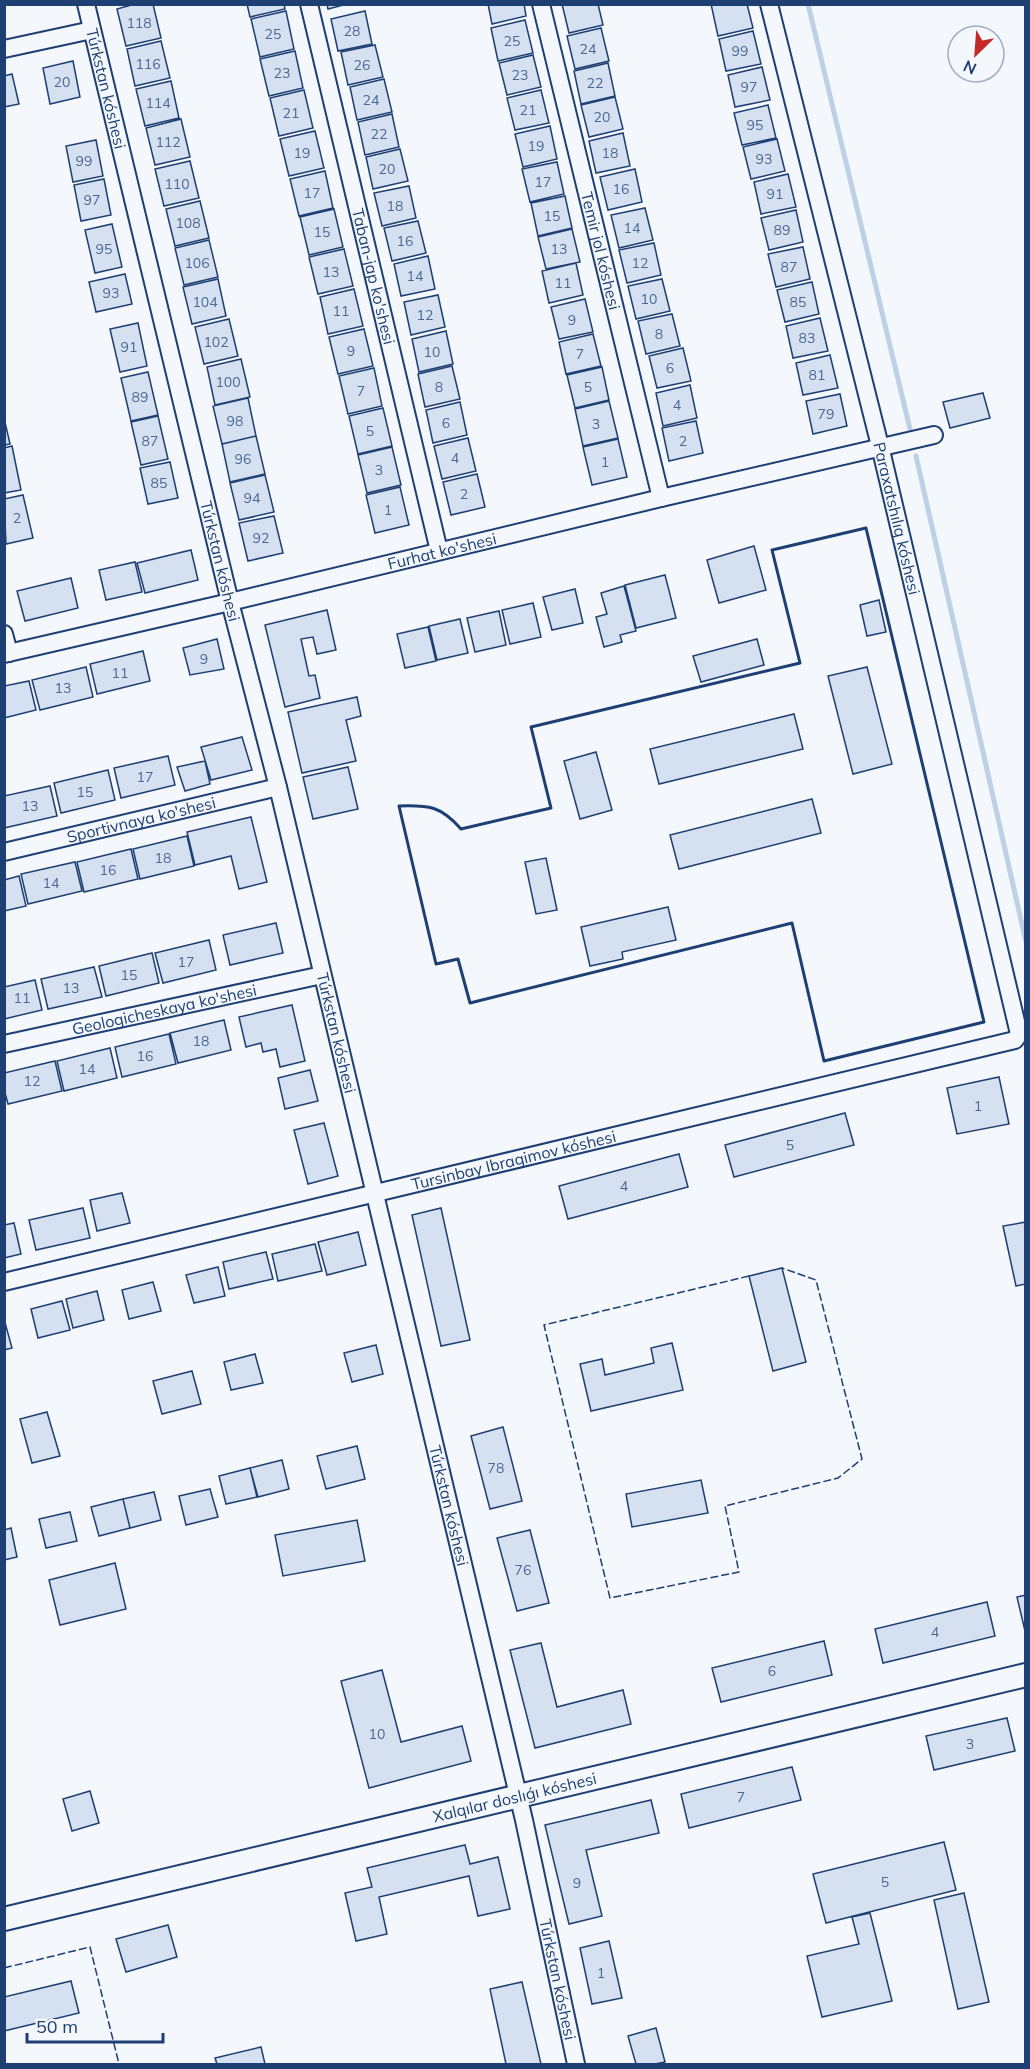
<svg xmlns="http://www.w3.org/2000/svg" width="1030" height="2069" font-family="Mulish,sans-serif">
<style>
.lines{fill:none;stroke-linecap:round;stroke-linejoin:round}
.stream{stroke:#bed0e5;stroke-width:5}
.building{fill:#d5e0f0;stroke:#1d3f73;stroke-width:1.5}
.street-casing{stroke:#1d3f73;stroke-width:20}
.secondary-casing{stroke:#1d3f73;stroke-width:26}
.street{stroke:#f4f7fb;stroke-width:16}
.secondary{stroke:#f4f7fb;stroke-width:22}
.fence{stroke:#1d3f73;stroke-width:1.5;stroke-dasharray:8 3;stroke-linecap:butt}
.wall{stroke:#1d3f73;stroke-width:3}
.labels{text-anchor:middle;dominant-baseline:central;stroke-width:4.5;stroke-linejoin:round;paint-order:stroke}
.number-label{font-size:14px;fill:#4b6792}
.street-label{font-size:16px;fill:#1d3f73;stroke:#f4f7fb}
</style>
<rect width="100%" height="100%" fill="#f4f7fb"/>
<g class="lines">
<path class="stream" d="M808 4 910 429
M916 456 1026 942"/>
</g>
<path class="building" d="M135 4H153L161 38 126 46 117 9Z
M247 4H284L285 9 250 17Z
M327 4H347L328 9Z
M488 4H524L526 16 492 24Z
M562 4H598L603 25 569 33Z
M711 4H747L753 28 718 36Z
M286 11 294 49 260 57 251 19Z
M365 11 372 44 338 51 331 19Z
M525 20 533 53 498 61 491 28Z
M601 28 609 61 575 69 567 36Z
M753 31 761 64 726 71 719 39Z
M161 41 170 78 135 86 127 49Z
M375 45 383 77 348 85 341 52Z
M295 51 303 88 269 96 260 59Z
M533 55 541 87 507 95 499 63Z
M73 61 80 97 50 104 43 68Z
M608 63 615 96 581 104 574 71Z
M762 67 770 100 735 107 728 75Z
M12 74 19 104 4 107V76Z
M384 79 392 112 357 120 350 87Z
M171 81 179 118 145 126 136 89Z
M304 90 313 128 279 136 270 98Z
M541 90 549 123 515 130 507 98Z
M615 97 623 129 589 137 581 105Z
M768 105 776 138 742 145 734 113Z
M392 114 399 147 365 155 358 122Z
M181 119 190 157 155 165 146 128Z
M550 126 557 159 523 167 515 134Z
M315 131 324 168 289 176 280 139Z
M623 133 630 166 596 173 589 141Z
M777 139 785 171 751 179 743 147Z
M96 140 103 176 73 182 66 146Z
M400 149 408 181 373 189 366 157Z
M190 161 199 198 164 206 155 169Z
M557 162 564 194 530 202 522 169Z
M635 169 642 202 608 210 600 177Z
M325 171 333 208 299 216 290 179Z
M788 174 796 207 761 214 754 182Z
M104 179 111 215 81 221 74 185Z
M409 186 416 218 382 226 374 193Z
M565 196 572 228 538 236 531 203Z
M200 201 209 238 175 246 166 209Z
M645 208 653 240 619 248 611 215Z
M334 209 343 247 309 255 300 217Z
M796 210 803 242 769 250 761 218Z
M418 221 426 253 392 261 384 228Z
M112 224 122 267 95 273 85 230Z
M572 229 580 262 546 269 538 237Z
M209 240 218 277 184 285 175 248Z
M654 243 661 275 627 283 619 250Z
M803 247 810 279 776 287 768 254Z
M344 249 353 286 318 294 309 257Z
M428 256 435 289 401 296 394 264Z
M576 263 583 295 549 303 542 271Z
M125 274 132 304 96 312 89 282Z
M218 279 226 316 192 324 183 287Z
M662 279 670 311 636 319 628 286Z
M812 282 819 314 785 322 777 290Z
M354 289 363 326 328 334 320 297Z
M438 295 445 327 411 335 404 302Z
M585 299 593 332 559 339 551 307Z
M672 314 680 346 646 354 638 321Z
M820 318 828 351 793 358 786 326Z
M229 319 238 356 204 364 195 327Z
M138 323 147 366 120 372 110 329Z
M364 329 373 366 338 374 329 337Z
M446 331 453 364 419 372 412 339Z
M593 334 601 366 566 374 559 342Z
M683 348 691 381 657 388 649 356Z
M830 355 838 388 803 395 796 363Z
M241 359 250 397 215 405 207 367Z
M452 366 460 399 425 407 418 374Z
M602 367 609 400 575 408 567 375Z
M374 368 382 406 348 414 339 376Z
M148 372 158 415 131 421 121 378Z
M690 385 697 418 663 426 656 393Z
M983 393 990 418 950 428 943 402Z
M840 394 847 426 813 434 806 401Z
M248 398 256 436 222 444 213 406Z
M609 401 618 438 583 446 575 409Z
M460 402 467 435 433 443 426 410Z
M383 408 392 446 358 454 349 416Z
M158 416 168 459 141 465 131 422Z
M4 418 10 444 4 445Z
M696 421 703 453 669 461 662 428Z
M256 436 265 474 230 482 222 444Z
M468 438 476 471 442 479 434 446Z
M618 439 627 477 592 485 583 447Z
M12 446 21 490 4 493V448Z
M392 447 401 485 367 493 358 455Z
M170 462 178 498 148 504 140 468Z
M477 474 485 507 451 515 443 482Z
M265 475 274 512 239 520 230 483Z
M400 487 409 525 375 533 366 495Z
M23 495 33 538 6 544 4 499Z
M274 516 283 553 248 561 239 523Z
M754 546 766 590 719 603 707 560Z
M191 550 198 580 145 593 137 563Z
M135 562 142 592 106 600 99 570Z
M665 575 676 618 636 628 625 585Z
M71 578 78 608 25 621 17 591Z
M624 586 636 631 620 635 622 642 604 647 596 617 607 614 601 593Z
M575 589 583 623 552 630 543 597Z
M879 600 886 632 867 636 860 605Z
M533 603 541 637 510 644 502 610Z
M327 610 336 650 317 654 313 637 301 639 309 676 315 675 320 698 285 707 265 625Z
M499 611 506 645 475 652 467 618Z
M460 619 468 653 437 660 429 626Z
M428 627 436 661 405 668 397 634Z
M217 639 224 669 190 675 183 648Z
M757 639 764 665 701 682 693 656Z
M143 651 150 681 97 694 90 664Z
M86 667 93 697 40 710 32 680Z
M867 667 892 764 853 774 828 676Z
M29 681 36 710 4 718V686Z
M357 697 361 716 346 720 356 761 302 773 288 712Z
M794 714 803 749 659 784 650 749Z
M242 737 252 770 211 780 201 747Z
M596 752 612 810 580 819 564 761Z
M168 756 175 785 121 798 114 768Z
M205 761 210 784 185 791 177 767Z
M348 767 358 809 313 819 303 777Z
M108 770 115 800 61 813 54 783Z
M50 786 57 816 4 828V796Z
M812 799 821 833 679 869 670 835Z
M251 817 267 882 239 889 231 856 195 865 187 832Z
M187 836 194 866 140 879 133 849Z
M131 849 138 879 84 892 77 862Z
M546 858 557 910 536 914 525 862Z
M75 862 82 891 28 904 21 874Z
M19 876 26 906 4 911V880Z
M668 907 676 940 622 952 623 959 590 966 581 927Z
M276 923 283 953 230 965 223 935Z
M209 940 216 970 163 983 155 953Z
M152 953 159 983 106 996 99 966Z
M94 967 102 997 48 1009 41 979Z
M35 980 42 1010 4 1019V987Z
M292 1005 305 1061 280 1067 276 1049 263 1052 261 1043 246 1047 239 1017Z
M224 1020 231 1050 178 1063 170 1033Z
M169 1034 176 1064 122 1077 115 1047Z
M110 1048 117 1078 64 1091 57 1061Z
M55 1061 62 1091 8 1104 4 1089V1073Z
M310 1070 318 1101 285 1109 278 1078Z
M999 1077 1009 1124 957 1134 947 1088Z
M845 1113 854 1145 734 1177 725 1145Z
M324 1123 338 1176 308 1184 294 1130Z
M679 1154 688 1187 568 1219 559 1186Z
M122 1193 130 1223 97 1231 90 1200Z
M83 1208 90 1238 36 1250 29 1220Z
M441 1208 470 1340 441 1346 412 1215Z
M1026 1222V1284L1016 1286 1003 1226Z
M14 1223 21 1254 4 1258V1225Z
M358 1232 366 1265 327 1275 318 1242Z
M315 1244 322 1271 278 1281 272 1254Z
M266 1252 273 1279 229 1289 223 1262Z
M218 1267 225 1296 194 1303 186 1275Z
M782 1268 806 1362 773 1371 749 1276Z
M153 1282 161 1311 129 1319 122 1290Z
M97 1291 104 1320 73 1328 66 1299Z
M62 1301 70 1330 38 1338 31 1309Z
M4 1319 12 1348 4 1350Z
M672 1343 683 1390 591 1411 580 1364 602 1359 605 1375 654 1363 651 1348Z
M376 1345 383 1374 352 1382 344 1353Z
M255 1354 263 1383 231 1390 224 1362Z
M192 1371 201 1404 162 1414 153 1381Z
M47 1412 60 1456 32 1463 20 1419Z
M503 1427 522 1501 490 1509 471 1436Z
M357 1446 365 1479 326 1489 317 1456Z
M282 1460 289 1489 258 1497 250 1468Z
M250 1468 257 1497 226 1504 219 1476Z
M701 1480 708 1513 632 1527 626 1494Z
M210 1489 218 1517 186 1525 179 1496Z
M154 1492 161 1520 130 1528 123 1499Z
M123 1499 130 1528 99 1536 91 1507Z
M70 1512 77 1541 46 1548 39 1519Z
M357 1520 365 1561 283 1576 275 1535Z
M11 1528 17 1557 4 1560V1530Z
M530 1530 549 1603 517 1611 497 1538Z
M115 1563 126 1609 60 1625 49 1580Z
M1026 1595V1631H1025L1017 1597Z
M987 1602 995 1636 883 1663 875 1629Z
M824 1641 832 1675 721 1702 712 1668Z
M541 1643 557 1707 623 1690 631 1724 535 1748 510 1650Z
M382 1670 401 1742 462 1726 471 1761 369 1788 341 1681Z
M1007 1718 1015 1751 934 1770 926 1736Z
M792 1767 801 1800 689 1828 681 1794Z
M90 1791 99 1823 72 1831 63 1799Z
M651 1800 659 1833 586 1850 602 1916 569 1924 545 1825Z
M944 1842 956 1890 826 1923 813 1874Z
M465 1845 470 1864 498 1857 510 1909 478 1916 469 1876 379 1897 387 1934 356 1941 345 1893 372 1887 367 1868Z
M964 1893 989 2002 958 2009 934 1900Z
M870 1913 892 2001 822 2017 807 1956 859 1944 852 1917Z
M168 1925 177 1957 126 1972 116 1939Z
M609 1941 622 1998 592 2004 580 1948Z
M71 1981 79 2013 4 2031V1997Z
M522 1982 541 2064H506L490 1989Z
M656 2028 665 2062 655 2064H636L628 2036Z
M261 2047 265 2064H217L215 2058Z"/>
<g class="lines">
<g class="street-casing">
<g id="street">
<path id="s1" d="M86 4 230 602 278 787 524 1820 576 2064"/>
<path id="s2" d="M309 4 439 551"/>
<path id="s3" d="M541 4 661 498"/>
<path id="s4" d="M769 4 880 446 1019 1034"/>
<path d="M4 49 92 30"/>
<path d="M4 634 9 653"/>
<path id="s5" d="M4 654 230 602 661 498 934 435"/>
<path id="s6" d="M4 852 278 787"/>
<path id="s7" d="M4 1044 322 975"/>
<path id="s8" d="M4 1282 1015 1040 1019 1034"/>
</g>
</g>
<g class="secondary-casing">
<g id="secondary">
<path id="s9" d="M4 1919 1026 1675"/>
</g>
</g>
<use href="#street" class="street"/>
<use href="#secondary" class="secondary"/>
<path class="fence" d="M749 1276 544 1325 610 1598 739 1572 725 1506 838 1478 862 1459 816 1280 782 1268
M4 1968 90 1947 119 2064"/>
<path class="wall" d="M866 528 984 1022 824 1061 792 923 470 1003 458 959 436 964 399 806C429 805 441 806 461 829L551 808 531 727 800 663 772 550Z"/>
</g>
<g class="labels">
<g class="number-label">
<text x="139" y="23">118</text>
<text x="352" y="31">28</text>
<text x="273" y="34">25</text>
<text x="512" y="41">25</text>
<text x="588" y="49">24</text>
<text x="740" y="51">99</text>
<text x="148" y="64">116</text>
<text x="362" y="65">26</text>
<text x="282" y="73">23</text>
<text x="520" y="75">23</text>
<text x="62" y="82">20</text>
<text x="595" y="83">22</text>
<text x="749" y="87">97</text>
<text x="371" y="100">24</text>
<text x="158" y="103">114</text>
<text x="528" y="110">21</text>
<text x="291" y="113">21</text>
<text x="602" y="117">20</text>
<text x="755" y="125">95</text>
<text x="379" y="134">22</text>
<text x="168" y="142">112</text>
<text x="536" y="146">19</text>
<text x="302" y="153">19</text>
<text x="610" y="153">18</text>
<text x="764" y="159">93</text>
<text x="84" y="161">99</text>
<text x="387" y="169">20</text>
<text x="543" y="182">17</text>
<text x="177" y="184">110</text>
<text x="621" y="189">16</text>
<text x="312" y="193">17</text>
<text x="775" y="194">91</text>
<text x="92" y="200">97</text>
<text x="395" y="206">18</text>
<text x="552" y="216">15</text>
<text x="188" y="223">108</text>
<text x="632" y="228">14</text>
<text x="782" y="230">89</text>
<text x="322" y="232">15</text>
<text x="405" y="241">16</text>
<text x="104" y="249">95</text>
<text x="559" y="249">13</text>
<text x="197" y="263">106</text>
<text x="640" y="263">12</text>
<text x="789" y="267">87</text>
<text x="331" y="272">13</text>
<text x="415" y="276">14</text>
<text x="563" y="283">11</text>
<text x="111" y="293">93</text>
<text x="649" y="299">10</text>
<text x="205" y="302">104</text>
<text x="798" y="302">85</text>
<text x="341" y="311">11</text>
<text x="425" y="315">12</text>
<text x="572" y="320">9</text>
<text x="659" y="334">8</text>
<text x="807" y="338">83</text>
<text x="216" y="342">102</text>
<text x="129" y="347">91</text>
<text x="351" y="351">9</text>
<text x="432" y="352">10</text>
<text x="580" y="354">7</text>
<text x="670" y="368">6</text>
<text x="817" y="375">81</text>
<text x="228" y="382">100</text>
<text x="439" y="387">8</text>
<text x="588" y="387">5</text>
<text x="361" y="391">7</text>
<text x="140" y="397">89</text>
<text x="677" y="405">4</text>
<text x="826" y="414">79</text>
<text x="235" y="421">98</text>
<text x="446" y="423">6</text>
<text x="596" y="424">3</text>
<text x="370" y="431">5</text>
<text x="150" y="441">87</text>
<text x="683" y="441">2</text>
<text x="455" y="458">4</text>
<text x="243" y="459">96</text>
<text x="605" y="462">1</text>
<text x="379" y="470">3</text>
<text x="159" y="483">85</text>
<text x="464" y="494">2</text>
<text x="252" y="498">94</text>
<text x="388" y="510">1</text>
<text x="17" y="518">2</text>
<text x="261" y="538">92</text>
<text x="204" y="659">9</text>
<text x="120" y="673">11</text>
<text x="63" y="688">13</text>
<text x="145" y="777">17</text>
<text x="85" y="792">15</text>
<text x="30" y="806">13</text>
<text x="163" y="858">18</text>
<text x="108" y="870">16</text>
<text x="51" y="883">14</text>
<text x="186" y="962">17</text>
<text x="129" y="975">15</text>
<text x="71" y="988">13</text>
<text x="22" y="998">11</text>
<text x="201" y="1041">18</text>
<text x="145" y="1056">16</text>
<text x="87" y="1069">14</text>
<text x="32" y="1081">12</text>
<text x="978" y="1106">1</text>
<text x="790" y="1145">5</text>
<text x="624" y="1186">4</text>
<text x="496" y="1468">78</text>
<text x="523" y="1570">76</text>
<text x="935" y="1632">4</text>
<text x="772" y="1671">6</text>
<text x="377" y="1734">10</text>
<text x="970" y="1744">3</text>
<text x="741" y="1797">7</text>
<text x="885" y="1882">5</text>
<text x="577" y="1883">9</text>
<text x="601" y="1973">1</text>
</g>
<g class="street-label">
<text stroke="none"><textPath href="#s1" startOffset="87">Túrkstan kóshesi</textPath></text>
<text stroke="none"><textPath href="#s3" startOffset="254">Temir jol kóshesi</textPath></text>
<text stroke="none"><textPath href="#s2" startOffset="280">Taban-jap ko'shesi</textPath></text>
<text stroke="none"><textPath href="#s4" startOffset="530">Paraxatshılıq kóshesi</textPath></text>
<text stroke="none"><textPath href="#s5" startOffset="450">Furhat ko'shesi</textPath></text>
<text stroke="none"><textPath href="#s1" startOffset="573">Túrkstan kóshesi</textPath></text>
<text stroke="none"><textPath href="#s6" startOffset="141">Sportivnaya ko'shesi</textPath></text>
<text stroke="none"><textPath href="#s7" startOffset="164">Geologicheskaya ko'shesi</textPath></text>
<text stroke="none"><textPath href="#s1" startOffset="1059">Túrkstan kóshesi</textPath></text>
<text stroke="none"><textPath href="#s8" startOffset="524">Tursinbay Ibragimov kóshesi</textPath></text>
<text stroke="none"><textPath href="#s1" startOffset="1545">Túrkstan kóshesi</textPath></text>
<text stroke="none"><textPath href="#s9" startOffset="525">Xalqılar doslıǵı kóshesi</textPath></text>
<text stroke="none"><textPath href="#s1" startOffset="2031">Túrkstan kóshesi</textPath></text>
</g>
</g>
<rect width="1030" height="2069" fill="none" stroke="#1d3f73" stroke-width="12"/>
<g transform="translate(976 54) rotate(205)"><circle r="28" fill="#f4f7fb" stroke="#9eadc5" stroke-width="1.5"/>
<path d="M0-4.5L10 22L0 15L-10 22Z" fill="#c62828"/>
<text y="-9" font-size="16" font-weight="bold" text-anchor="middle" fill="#1d3f73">N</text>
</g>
<path d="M27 2033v9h136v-9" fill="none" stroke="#1d3f73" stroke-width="3"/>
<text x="36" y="2033" font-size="18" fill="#1d3f73" stroke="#f4f7fb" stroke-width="4.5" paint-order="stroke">50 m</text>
</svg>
